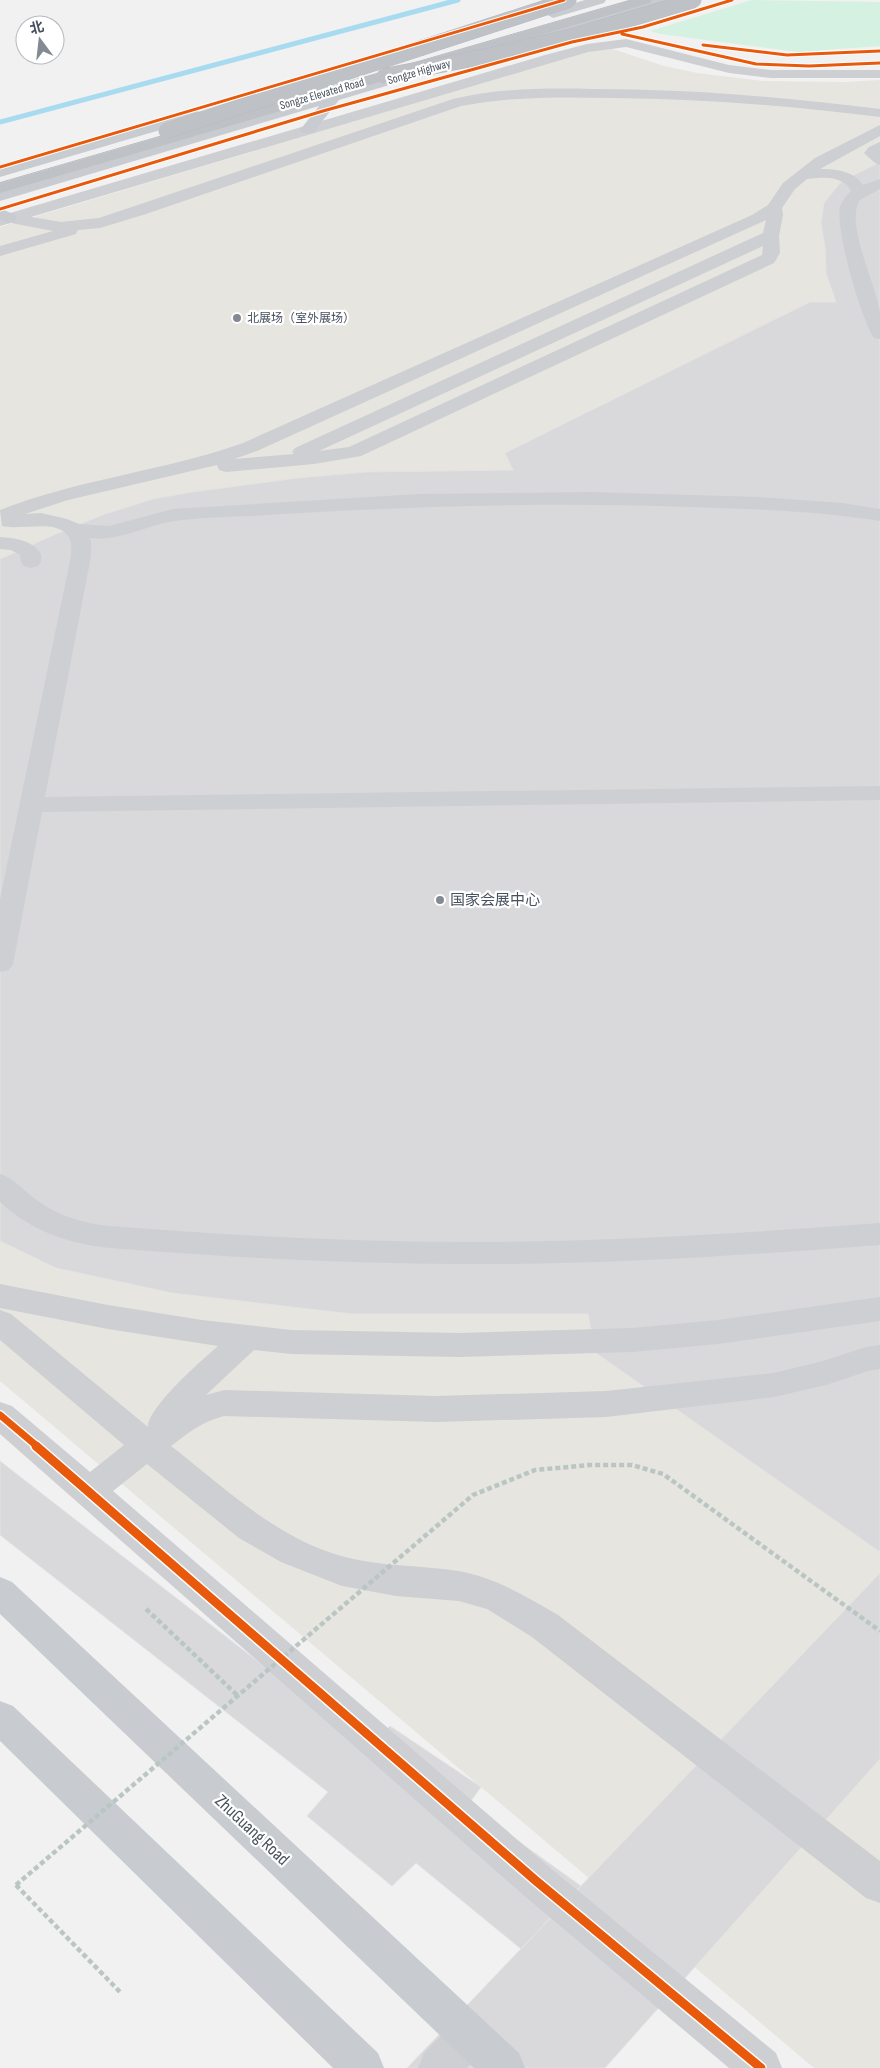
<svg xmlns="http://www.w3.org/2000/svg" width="880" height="2068" font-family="'Sofia Sans Condensed','Noto Sans SC',sans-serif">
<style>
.commercial{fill:#e6e5df}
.green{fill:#d5f1e2}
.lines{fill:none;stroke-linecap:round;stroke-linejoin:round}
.stream{stroke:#a9dbf0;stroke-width:5}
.building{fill:#d9d9db;stroke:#e3e3e4}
.highway-casing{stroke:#b6bac1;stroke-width:1}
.path{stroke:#bac6c3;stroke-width:4.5;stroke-dasharray:5 3;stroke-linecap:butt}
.minor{fill:#cdcfd2;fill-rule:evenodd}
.major{fill:#c8ccd0;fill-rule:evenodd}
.highway{fill:#bec2c7;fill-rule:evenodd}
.highway-bridge-casing{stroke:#b6bac1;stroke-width:16;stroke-linecap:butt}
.path-bridge{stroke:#bac6c3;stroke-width:4.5;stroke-dasharray:5 3;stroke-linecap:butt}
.highway-bridge{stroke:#bec2c7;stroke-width:15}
.cycleway-far2-casing{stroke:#fff;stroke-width:5}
.cycleway-far1-casing{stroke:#fff;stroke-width:10}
.cycleway-casing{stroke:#fff;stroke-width:12}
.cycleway-far2{stroke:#e8590c;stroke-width:3}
.cycleway-far1{stroke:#e8590c;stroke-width:7}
.cycleway{stroke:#e8590c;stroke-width:9}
.poi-dot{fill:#838a91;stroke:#fff;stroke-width:2}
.labels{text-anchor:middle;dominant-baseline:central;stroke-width:4.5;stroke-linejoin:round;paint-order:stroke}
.far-street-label{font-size:12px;fill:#47525e;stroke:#fff}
.far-poi-label{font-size:12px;fill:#47525e;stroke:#fff;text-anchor:start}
.poi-label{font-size:15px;fill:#47525e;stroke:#fff;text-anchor:start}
.near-street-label{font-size:18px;fill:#47525e;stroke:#fff}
</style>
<rect width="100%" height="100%" fill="#f2f1f1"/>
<path class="commercial" d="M613 49 664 66 697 73 763 81 846 82 880 80V2068H814L0 1381V227L592 50Z"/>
<path class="green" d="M752 0 880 2V46L798 52 660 34 650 31Z"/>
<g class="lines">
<path class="stream" d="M0 122 458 0"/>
</g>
<path class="building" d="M880 162V1552L596 1353 588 1314H352L172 1293 56 1268 0 1241V559L56 534 105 514 153 499 192 492 298 478 366 472 513 470 505 453 810 302H836L826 273 825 247 821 223 824 203 842 181Z
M0 1461 368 1747 390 1726 481 1787 468 1805 581 1886 521 1949 416 1863 392 1886 307 1816 328 1792 0 1535Z
M880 1573V1759L605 2068H407Z"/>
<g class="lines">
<g class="highway-casing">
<path id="highway" d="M631 0H652L650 3 0 193V183Z"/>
</g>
<path class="path" d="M146 1609 238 1696
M16 1885 121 1993"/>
<path class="minor" d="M626 39 729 65 771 70H880V78H771L729 73 626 47 588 52 31 217 61 222 99 218 453 99C498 88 546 88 592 89 689 89 785 97 880 109V117C792 106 704 99 616 98 564 97 512 96 461 106L146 214 100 228 78 230 76 234 0 256V246L53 231 11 223 0 226V216L545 55 587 44Z
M880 125V136L820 169C836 169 854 171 863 185L880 179V189L860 200C844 222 877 287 880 312 880 321 880 331 880 339L874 338C861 319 835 229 840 207 842 201 846 196 851 191 843 175 823 177 807 179L795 189 782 208 783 215 779 236 780 253 774 263 361 456 314 464 226 472 219 470 217 465 68 500 25 514 41 513 67 519 79 524 109 526 173 509 419 494 590 492 759 497 842 503 880 509V521C817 511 753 509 689 507 553 502 418 506 282 514 247 517 210 516 175 521 146 525 119 542 89 538L91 541V556L45 797 880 786V800L42 812 13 964 9 970 0 972V899L71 556C71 551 72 545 70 540 63 517 19 531 2 526L0 510C79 479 164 471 243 443L752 215 768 205 783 183 815 158ZM766 220 763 233 295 448 292 452 294 454 234 459 257 451ZM763 246 762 255 349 447 319 451Z
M880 142V165L875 163 864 153 869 147Z
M0 537C15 538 32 540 41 554V562L38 566 31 568 24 566 21 562 20 555 11 550 0 549Z
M0 1174C14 1178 22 1189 34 1198 57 1216 82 1223 110 1226 235 1236 360 1242 485 1242 617 1241 749 1233 880 1223V1245C749 1255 617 1264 485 1264 360 1264 235 1258 110 1248 69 1244 31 1231 0 1202Z
M0 1284 108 1305 202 1320 291 1330 460 1333 633 1328 718 1320 880 1297V1321L718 1344 633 1352 460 1357 291 1354 254 1350 206 1395 224 1390 436 1396 606 1391 774 1373 823 1361 866 1347 880 1345V1369L868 1371 826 1385 774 1397 606 1417 436 1422 224 1416C203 1421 188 1433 171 1446 224 1487 278 1540 345 1557 383 1567 420 1565 458 1571 495 1577 526 1597 558 1615L880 1861V1903L866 1898 532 1637 487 1609 459 1601 396 1596 342 1586 281 1562 239 1538 147 1464 113 1491 549 1867 776 2053 782 2068H729L521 1893 0 1434V1402L12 1406 90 1472 124 1445 0 1340V1310L11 1314 148 1427C148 1407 202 1360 218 1346L108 1329 0 1308Z
M469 2016 484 2022 490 2036 484 2050 467 2068H418L424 2053 454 2022Z"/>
<path class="major" d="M585 0H606L604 3 553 18 546 14 548 11Z
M653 0H674L672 3 534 43 529 44 522 40 524 37Z
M418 68 423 69 425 72 423 75 339 100 313 133H303L300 130 319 106 0 201V191Z
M196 111 201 112 203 115 201 118 0 177V167Z
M0 208 15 215 17 218 15 221 9 223 0 220Z
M0 1577 12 1582 519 2053 525 2068H474L0 1614Z
M0 1701 13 1706 378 2053 384 2068H333L0 1741Z"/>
<use href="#highway" class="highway"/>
<g class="highway-bridge-casing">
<path id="highway-bridge" d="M384 76 493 55 576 35 694 0
M166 131 569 0"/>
</g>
<path class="path-bridge" d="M16 1885 473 1495 535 1470 590 1465H632L663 1474 880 1631"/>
<use href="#highway-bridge" class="highway-bridge"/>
<g class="cycleway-far2-casing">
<path id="cycleway-far2" d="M622 34 756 64 809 66 880 63
M703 45 787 55 880 51
M0 167 564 0
M0 209 323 111 572 42 643 27 732 0"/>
</g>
<g class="cycleway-far1-casing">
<path id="cycleway-far1" d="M0 1415 38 1447"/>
</g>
<g class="cycleway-casing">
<path id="cycleway" d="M36 1446 535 1880 761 2068"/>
</g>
<use href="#cycleway-far2" class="cycleway-far2"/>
<use href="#cycleway-far1" class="cycleway-far1"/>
<use href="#cycleway" class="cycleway"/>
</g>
<g class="poi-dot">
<circle cx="237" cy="318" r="5"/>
<circle cx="440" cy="900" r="5"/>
</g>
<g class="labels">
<g class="far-street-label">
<text transform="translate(419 72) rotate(-16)">Songze Highway</text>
<text transform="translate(322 94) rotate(-16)">Songze Elevated Road</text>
</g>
<g class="far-poi-label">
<text x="247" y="318">北展场（室外展场）</text>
</g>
<g class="poi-label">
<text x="450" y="900">国家会展中心</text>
</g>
<g class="near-street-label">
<text transform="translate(252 1830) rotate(43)">ZhuGuang Road</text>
</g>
</g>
<g transform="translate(40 40) rotate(345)"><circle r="24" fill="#ffffff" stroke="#b5babf"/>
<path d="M0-4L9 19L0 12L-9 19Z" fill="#838a91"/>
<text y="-8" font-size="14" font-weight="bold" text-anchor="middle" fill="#47525e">北</text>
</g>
</svg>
